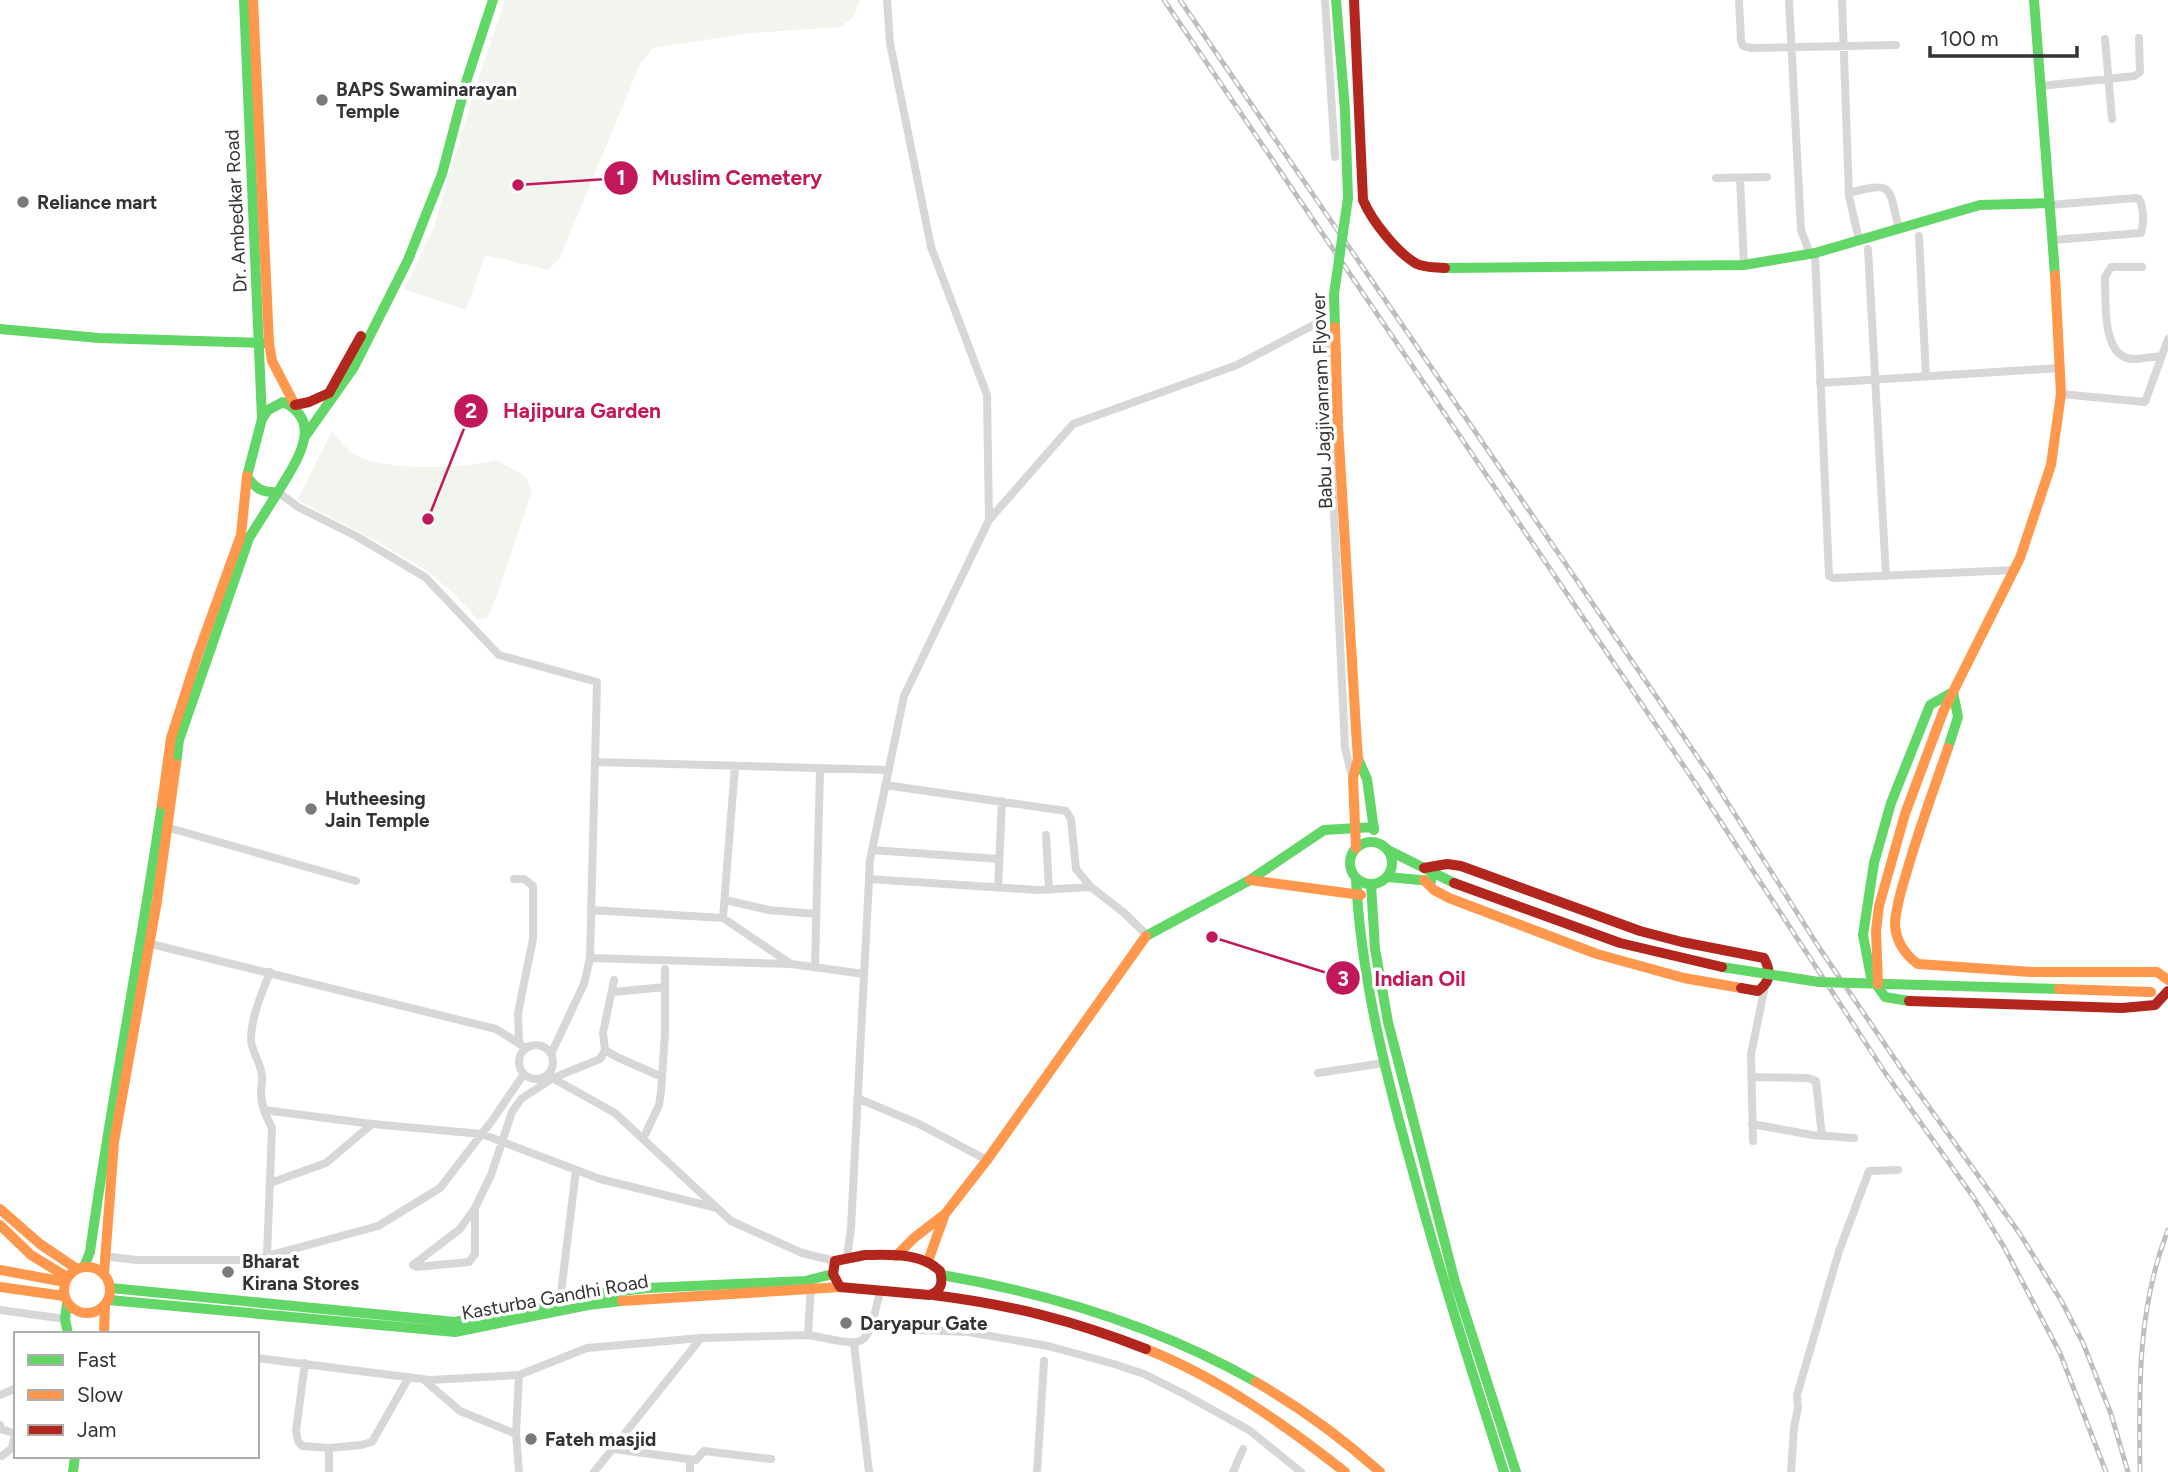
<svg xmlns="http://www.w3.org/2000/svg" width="2168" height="1472" font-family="Figtree,sans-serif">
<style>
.green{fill:#f1f5ed}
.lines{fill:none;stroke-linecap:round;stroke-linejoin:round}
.street{stroke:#d7d7d7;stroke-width:8}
.fast{stroke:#63d668;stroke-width:10}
.slow{stroke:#ff974d;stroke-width:10}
.jam{stroke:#b3261e;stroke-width:10}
.rail-casing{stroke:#bebebe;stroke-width:5}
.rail{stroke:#fff;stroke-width:2.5;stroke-dasharray:8;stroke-linecap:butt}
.fast-bridge{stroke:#63d668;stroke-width:10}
.slow-bridge{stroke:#ff974d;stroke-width:10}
.jam-bridge{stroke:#b3261e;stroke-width:10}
.poi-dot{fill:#7a7a7a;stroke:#fff;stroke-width:2.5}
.labels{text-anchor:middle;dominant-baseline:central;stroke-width:7;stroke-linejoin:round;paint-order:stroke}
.poi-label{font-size:19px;font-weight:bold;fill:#333;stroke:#fff;text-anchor:start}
.street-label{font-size:19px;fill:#333;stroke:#fff}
.leader{fill:none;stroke:#c2185b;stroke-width:2.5}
.callout-dot{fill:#c2185b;stroke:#fff;stroke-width:2.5}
.mark-label{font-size:21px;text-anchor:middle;font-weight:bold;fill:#fff}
.callout-label{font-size:21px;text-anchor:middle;font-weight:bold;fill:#c2185b;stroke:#fff;stroke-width:7;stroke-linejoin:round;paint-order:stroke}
</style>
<rect width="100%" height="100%" fill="#fff"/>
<path class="green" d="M505 0H860L853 18 840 27 751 33 653 48 640 64 560 258 548 270 485 255 466 310 404 289 433 229 476 86Z
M332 431C339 439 349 453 359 457 393 471 460 469 496 460L526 477 532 491 497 595 487 618 478 620 455 595 429 572 371 538 297 500Z"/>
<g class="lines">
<path class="street" d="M887 0 890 43 931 247 987 395 989 520
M1325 0 1335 157
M1739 0 1741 41 1743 46 1751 48 1896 45
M1789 0 1801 230 1810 254
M1842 0 1849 196 1859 240
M2105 39 2112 119
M2041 86 2135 76 2140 72 2139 38
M1716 178 1767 177
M1740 178 1744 265
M1849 193C1895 181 1888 186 1899 229
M2050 205 2135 198 2139 199C2144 207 2144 224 2141 233L2053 240
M1919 236 1926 377
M1868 249 1886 576
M1815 253 1829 576 1833 578 2015 570
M2142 267H2111L2105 277C2106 300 2101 358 2133 359 2143 359 2152 356 2161 357
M1820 383 2060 368
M2061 394 2145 402 2168 339
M278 492 298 507 356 536 425 577 499 655 597 682 590 958 584 984 551 1054
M595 762 889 770
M885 785 1066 811 1071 819 1076 869 1091 887 1123 912 1147 935
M166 827 356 881
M1046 835 1049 890
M872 850 999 859
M514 879H524L533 886V939L518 1013 519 1042
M869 879 1039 890 1091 887
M998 888 1002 801
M725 900 769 910 816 914
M591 910 723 918 791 964
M723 918 735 766
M147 943 496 1029 526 1048
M590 958 791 964 864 974
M815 967 820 768
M614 980 603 1033 605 1050 617 1057 662 1077
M613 992 665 987
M519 1062a17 17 0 1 1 34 0a17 17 0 1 1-34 0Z
M1318 1073 1384 1063
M547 1075 615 1113 731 1221 802 1253 835 1261
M1751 1077 1808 1078 1816 1081 1822 1136
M857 1098 919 1124 987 1160
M264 1110 372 1124 482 1134 600 1179 717 1208
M1752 1124 1812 1135 1854 1138
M643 1139 659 1105 661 1092 665 1033V969
M1753 1141 1751 1054 1765 986
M270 1183 326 1163 372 1124
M475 1208V1254L469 1262 416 1267 413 1265 460 1229 475 1208 491 1175 512 1112 521 1099 553 1078 600 1059 605 1050
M104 1256 136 1260H253L378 1226 440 1188 491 1122 524 1074
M267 1256 272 1128C266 1116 261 1105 261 1092 261 1086 263 1081 262 1076 261 1063 252 1053 251 1040 251 1017 262 993 270 972
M847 1257 851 1228 870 860 904 696 989 520 1073 424 1237 365 1323 320 1326 343 1345 748 1352 776
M811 1286 808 1335C868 1346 866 1353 880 1291
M560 1301 576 1170
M0 1310 65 1319
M872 1328 968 1332 1048 1346 1114 1364 1144 1374 1184 1394 1249 1430 1301 1472
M854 1344 869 1472
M257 1358 430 1380 519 1375 587 1348 701 1338 808 1335
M305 1363 296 1431 298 1441 302 1446 329 1448V1472
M423 1379 460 1411 516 1434 519 1472
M0 1395 16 1388
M0 1425 1 1429 16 1434
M516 1434 519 1375
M329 1448 361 1445 372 1442 409 1377
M613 1449 696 1460 704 1451 771 1459
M2 1456 12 1448 15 1434
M594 1472 701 1338
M690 1472V1459
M1037 1472 1044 1361
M1233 1472 1243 1449
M1791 1472 1794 1427 1798 1408 1797 1395 1839 1251 1869 1171 1898 1170"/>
<path class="fast" d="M244 0 262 419
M2034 0 2055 275
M1445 268 1744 265 1815 253 1980 205 2050 203
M0 329 99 338 266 343
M283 402C326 422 295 463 278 492 263 493 255 489 247 476L262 419 268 410Z
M306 435 354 367 408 260 442 174 467 79 493 0
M1358 759 1367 779 1374 830
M176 764 179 740 249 538 278 492
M1350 863a21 21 0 1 1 42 0a21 21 0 1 1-42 0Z
M1388 850 1454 883
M1387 877 1431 881
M1356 879C1361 975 1384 1068 1410 1161 1438 1266 1471 1369 1504 1472
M1371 884 1375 949 1388 1022 1455 1282 1516 1472
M1146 936 1250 880 1324 830 1374 827
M1909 1001 1885 997 1871 977 1863 935 1874 863 1891 803 1930 705 1953 692 1958 717 1948 748
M84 1267 90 1252C111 1102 140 954 162 804
M942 1275C1052 1294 1159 1327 1256 1382
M111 1288 455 1322 586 1295 648 1288 805 1281 833 1274
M109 1300 455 1332 588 1305 622 1301
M67 1303 65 1319 68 1334
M73 1472 75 1456"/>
<path class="slow" d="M253 0 269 343 272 361 295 405
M1943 712 2020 558 2051 465 2061 394 2055 275
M1356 729 1358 759 1353 778 1356 848
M1948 748C1934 789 1919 829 1907 871 1902 887 1896 906 1895 923 1895 940 1905 955 1918 964L2031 972H2157L2168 980
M162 804 171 738 198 654 241 535 247 476
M1250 880 1361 895
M1424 880 1434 890 1449 898 1597 954 1684 978 1741 988
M0 1209 40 1244 77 1269
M0 1225 31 1255 67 1277
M896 1256 914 1238 945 1214 987 1160 1146 936
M928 1261 945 1214
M64 1290a23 23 0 1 1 46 0a23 23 0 1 1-46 0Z
M0 1270 65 1282
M104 1274 114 1142 157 901 176 764
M0 1287 64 1296
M622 1301 840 1287
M104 1334 105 1305
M1146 1349C1219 1378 1284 1424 1345 1472
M1256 1382C1301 1408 1341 1437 1380 1472"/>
<path class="jam" d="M1354 0 1363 200C1372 221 1397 253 1417 264 1426 268 1436 267 1445 268
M295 405 309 402 329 393 361 336
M1424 868 1447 864 1461 866 1640 931 1682 942 1764 958C1771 971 1771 982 1758 991L1741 988
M1909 1001 2122 1008 2155 1005 2168 991
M865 1255C890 1255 921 1252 940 1271 943 1282 942 1291 929 1295L840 1287 833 1274 835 1261Z
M933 1295C1012 1305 1072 1320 1146 1349"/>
<g class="rail-casing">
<path id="rail" d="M1164 0 1698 787 1886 1074 1974 1198 2004 1247 2060 1353 2106 1472
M1180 0 1712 778 1820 949 1901 1068 2020 1234 2062 1302 2083 1343 2111 1414 2128 1472
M2140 1472C2139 1389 2137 1309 2168 1230"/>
</g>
<use href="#rail" class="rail"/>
<path class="fast-bridge" d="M1335 327 1334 294 1348 198 1345 110 1336 0
M1722 967 1819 982 2059 989"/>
<path class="slow-bridge" d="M1335 327 1338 425 1356 729
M1878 984 1876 931 1879 906 1905 814 1943 712
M2059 989 2151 992"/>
<path class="jam-bridge" d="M1454 883 1620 943 1722 967"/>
</g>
<g class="poi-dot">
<circle cx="322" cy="100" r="7"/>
<circle cx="23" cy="202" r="7"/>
<circle cx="311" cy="809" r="7"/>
<circle cx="228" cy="1272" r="7"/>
<circle cx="846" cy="1323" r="7"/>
<circle cx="531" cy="1439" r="7"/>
</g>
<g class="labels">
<g class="poi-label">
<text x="336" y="89">BAPS Swaminarayan<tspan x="336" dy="22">Temple</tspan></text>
<text x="37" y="202">Reliance mart</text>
<text x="325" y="798">Hutheesing<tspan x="325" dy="22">Jain Temple</tspan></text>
<text x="242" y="1261">Bharat<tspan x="242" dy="22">Kirana Stores</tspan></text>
<text x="860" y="1323">Daryapur Gate</text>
<text x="545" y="1439">Fateh masjid</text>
</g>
<g class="street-label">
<text transform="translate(236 211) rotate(-93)">Dr. Ambedkar Road</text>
<text transform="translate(1322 401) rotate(-92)">Babu Jagjivanram Flyover</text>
<text transform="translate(555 1297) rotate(-10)">Kasturba Gandhi Road</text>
</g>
</g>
<path class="leader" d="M518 185L621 178M428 519L471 411M1212 937L1343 978"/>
<g class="callout-dot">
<circle cx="518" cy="185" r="7"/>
<circle cx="428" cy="519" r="7"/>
<circle cx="1212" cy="937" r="7"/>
<circle cx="621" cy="178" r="18"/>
<circle cx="471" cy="411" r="18"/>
<circle cx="1343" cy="978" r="18"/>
</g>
<g class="mark-label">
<text x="621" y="185">1</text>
<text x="471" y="418">2</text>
<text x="1343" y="986">3</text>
</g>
<g class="callout-label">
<text x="737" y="185">Muslim Cemetery</text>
<text x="582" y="418">Hajipura Garden</text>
<text x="1420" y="986">Indian Oil</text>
</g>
<rect x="14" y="1332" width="245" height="126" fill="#ffffff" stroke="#adadad" stroke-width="2"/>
<rect x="28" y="1355" width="35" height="10" fill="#63d668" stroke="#adadad" stroke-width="2"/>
<text x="77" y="1367" font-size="21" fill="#333333">Fast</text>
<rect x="28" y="1390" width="35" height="10" fill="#ff974d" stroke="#adadad" stroke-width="2"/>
<text x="77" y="1402" font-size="21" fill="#333333">Slow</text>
<rect x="28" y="1425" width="35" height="10" fill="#b3261e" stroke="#adadad" stroke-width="2"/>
<text x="77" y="1437" font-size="21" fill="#333333">Jam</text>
<path d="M1930 46v10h147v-10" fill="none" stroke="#333333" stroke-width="3.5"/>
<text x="1940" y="46" font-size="21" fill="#333333" stroke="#ffffff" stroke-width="5" paint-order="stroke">100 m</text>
</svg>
